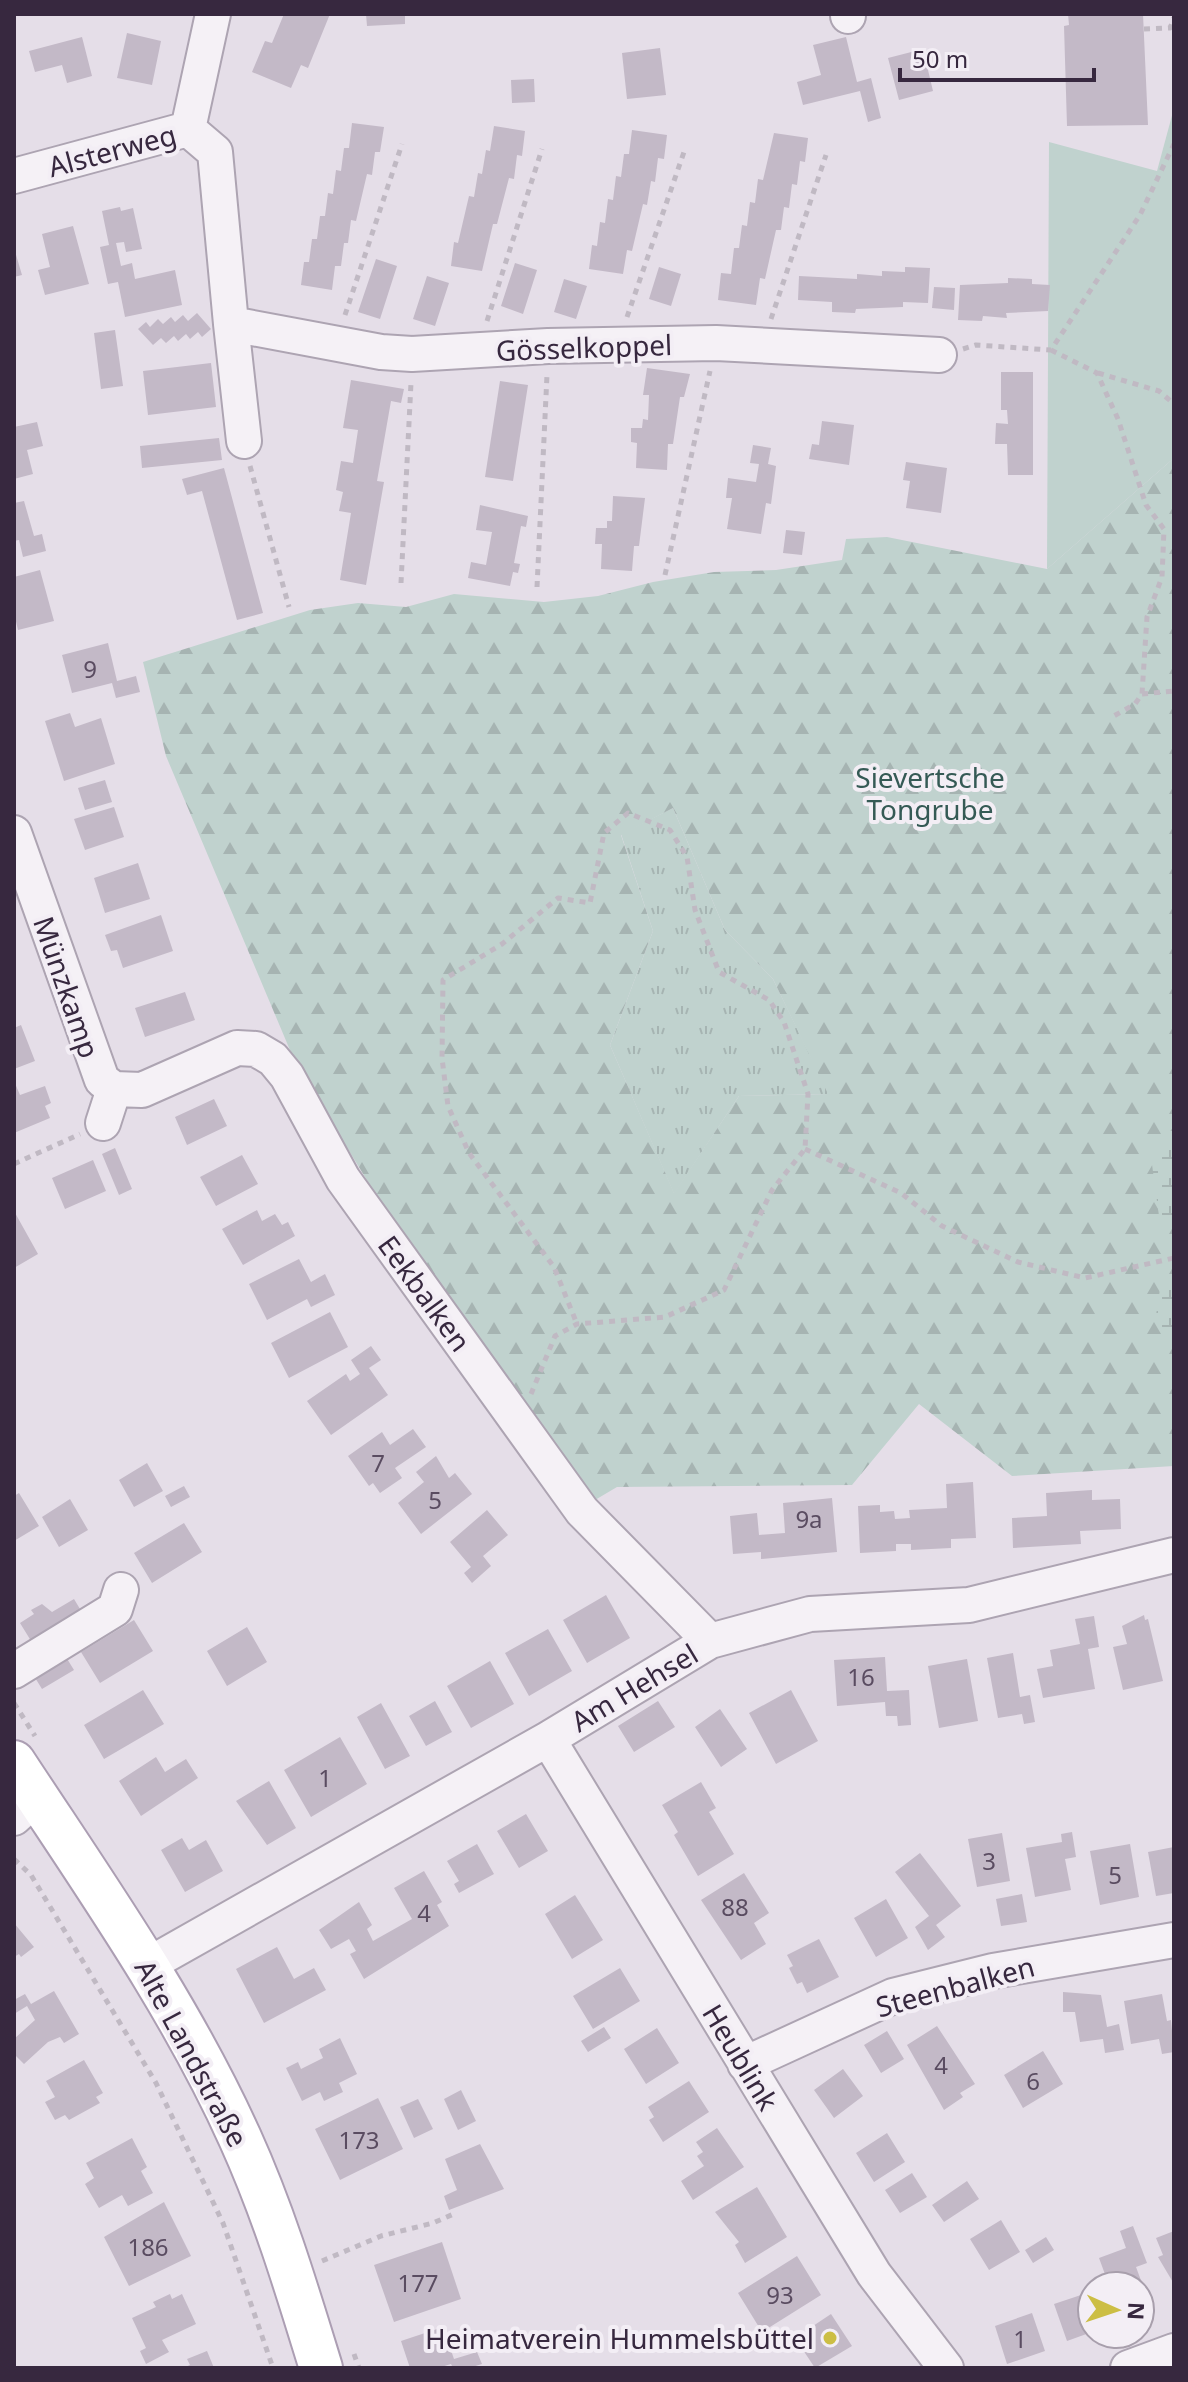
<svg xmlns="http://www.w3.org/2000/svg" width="1188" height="2382" font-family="'Noto Sans',sans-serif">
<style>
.grass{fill:url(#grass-tufts)}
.forest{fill:url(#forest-firs);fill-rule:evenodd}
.wetland{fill:url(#wetland-marsh)}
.green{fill:#c0d2ce}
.building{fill:#c3b9c7}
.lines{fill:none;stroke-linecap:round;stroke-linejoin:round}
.minor-casing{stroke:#ada4b2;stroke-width:38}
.major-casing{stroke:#ac9eb3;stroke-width:46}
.path{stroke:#c0b9c3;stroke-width:5;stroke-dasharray:6 6;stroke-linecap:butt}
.minor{stroke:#f5f1f6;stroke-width:34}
.major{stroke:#fff;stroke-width:42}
.poi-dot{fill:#ccbe44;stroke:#f3eef5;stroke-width:3}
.labels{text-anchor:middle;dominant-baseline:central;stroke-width:8;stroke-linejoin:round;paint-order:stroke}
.number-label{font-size:24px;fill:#5a4c61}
.street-label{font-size:28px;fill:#37283f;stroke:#f3eef5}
.park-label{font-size:28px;fill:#355a55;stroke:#f3eef5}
.poi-label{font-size:28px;fill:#37283f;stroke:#f3eef5;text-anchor:end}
</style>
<defs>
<pattern id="grass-tufts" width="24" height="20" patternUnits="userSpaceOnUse" patternTransform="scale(2)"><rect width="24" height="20" fill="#c0d2ce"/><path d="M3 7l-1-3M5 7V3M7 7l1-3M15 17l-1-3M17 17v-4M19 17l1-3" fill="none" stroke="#a6b4b2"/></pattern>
<pattern id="forest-firs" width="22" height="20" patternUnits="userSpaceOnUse" patternTransform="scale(2)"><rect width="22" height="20" fill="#c0d2ce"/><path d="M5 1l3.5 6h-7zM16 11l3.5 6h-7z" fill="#a6b4b2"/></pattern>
<pattern id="wetland-marsh" width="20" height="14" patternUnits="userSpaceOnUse" patternTransform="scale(2)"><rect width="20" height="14" fill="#c0d2ce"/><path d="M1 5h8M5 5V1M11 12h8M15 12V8" fill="none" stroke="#a6b4b2"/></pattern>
</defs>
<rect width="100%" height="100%" fill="#e5dee8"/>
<path class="grass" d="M673 808 725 930 773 979 829 1094 739 1096 674 1194 610 1045 653 931 621 834Z"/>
<path class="forest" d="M1174 458V1466L1012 1476 919 1404 852 1485 617 1487 595 1500 529 1418 424 1274 295 1062 166 756 143 662 310 610 358 603 406 607 454 594 544 602 598 596 653 582 714 572 776 570 842 560 846 539 887 537 1047 569ZM673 808 725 930 773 979 828 1094 739 1096 674 1193 610 1045 653 931 621 835Z"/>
<path class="wetland" d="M1174 1126V1225L1159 1216 1151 1157Z
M1174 1280V1343L1155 1322 1160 1289Z"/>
<path class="green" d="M1174 108V458L1047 569 1049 142 1157 171Z"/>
<path class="building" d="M284 14H330L308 68 301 65 291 88 252 72 265 41 272 43Z
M366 14H405V24L367 26Z
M1068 14H1143L1148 125 1067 126 1064 26 1069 25Z
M127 33 161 41 152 85 117 78Z
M82 37 92 76 67 83 62 65 35 72 29 51Z
M846 37 857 82 871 78 881 118 868 122 860 91 803 105 797 82 821 75 813 45Z
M660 48 666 95 627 99 622 53Z
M923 49 933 91 899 100 888 58Z
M534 79 535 102 512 103 511 80Z
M352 123 384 127 380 152H375L372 175 367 174 356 221 351 220 348 243H344L341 266H335L332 290 301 285 304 262H309L312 239H317L320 216H325L328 193 333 194 336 170 341 171 344 148H349Z
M494 126 525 131 522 156 517 155 514 179 509 178 497 224H493L482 271 451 266 454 242 458 243 469 196 474 197 478 173 482 174 486 150 490 151Z
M632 130 667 135 664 159 658 158 655 182 651 181 647 205 643 204 632 251 627 250 623 274 589 269 592 245 597 246 600 222 605 223 608 199 613 200 616 176 621 177 624 154H629Z
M774 133 808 138 805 162 800 161 797 185 792 184 789 208 784 207 781 230H776L765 279 760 278 756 305 718 300 721 273 731 274 734 248H739L742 225 747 226 750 202 755 203 758 179 763 180Z
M120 207 121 211 133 208 142 249 126 252 124 242 116 243 121 266 132 263 135 279 175 270 182 305 125 317 118 282 108 284 100 247 109 245 102 211Z
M73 226 89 284 45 295 38 270 50 267 42 234Z
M14 248 22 275 14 277Z
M376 259 397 266 380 319 358 312Z
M515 263 537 270 523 314 501 306Z
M659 267 681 274 671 306 649 299Z
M905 267 930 268 928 303 903 302V307L856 309 855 313 832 312V302L798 300 799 276 857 279V274L882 276V271L905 272Z
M427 276 449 283 435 326 413 319Z
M1008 278 1032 279V284L1050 285 1048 311 1006 313 1007 318 983 316 982 321 958 320 960 285 1008 283Z
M564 279 587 286 576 319 554 312Z
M934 287 955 288 954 310 932 308Z
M197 313 211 329 202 337 198 332 190 339 186 334 178 341 174 336 166 343 161 338 153 345 138 329 146 322 150 327 158 319 163 324 171 317 175 322 183 315 188 321Z
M115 330 123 386 101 389 94 333Z
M211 363 216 407 148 415 143 371Z
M647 368 690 374 684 397H680L673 444H668L667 470 636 468 637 443 631 442V428H642L643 419 648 420 649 395H643Z
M1001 372H1033V475H1008L1007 444H995L996 423 1008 424 1007 410H1001Z
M351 380 404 389 401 403 391 401 377 481 384 482 366 585 340 580 351 513 339 511 343 492 336 490 341 461 353 463 358 430 343 428Z
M500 381 528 385 513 481 485 477Z
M822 421 854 425 849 465 809 459 812 444 819 445Z
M37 422 43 446 27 450 33 474 14 479V427Z
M219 438 222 460 142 468 140 446Z
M753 445 771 448 768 464 776 466 771 504 766 503 761 534 727 529 732 498H726L728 478 756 482 759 464 750 463Z
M906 462 947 468 941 513 906 508 910 481 903 480Z
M224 468 263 613 237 620 202 491 187 495 182 479Z
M613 496 645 498 639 546H634L632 571 601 569 602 544H595L596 528H607V521H612Z
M24 501 34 536 42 534 46 551 23 557 19 540 14 541V503Z
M480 505 528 516 526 527 521 526 514 563 520 564 518 573 513 572 510 586 468 578 471 562 486 565 492 532 476 530Z
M786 530 805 532 802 555 783 553Z
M40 570 54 621 18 630 14 613V577Z
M108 643 117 681 136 676 140 692 116 698 112 683 72 693 62 655Z
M70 713 75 727 101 718 115 764 64 781 45 721Z
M105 780 112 802 85 810 78 788Z
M114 807 124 837 85 850 74 819Z
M138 863 150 899 105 913 94 878Z
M161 915 173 951 123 968 117 950 111 951 105 935Z
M185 992 195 1020 145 1037 135 1008Z
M21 1025 35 1061 14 1069V1028Z
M14 1081 20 1095 45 1086 51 1103 45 1106 50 1118 14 1133Z
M214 1099 227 1126 187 1145 175 1117Z
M115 1148 132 1189 119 1195 102 1154Z
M242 1155 258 1184 216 1206 200 1177Z
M93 1160 106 1191 65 1209 52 1178Z
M257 1210 262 1221 275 1214 282 1225 288 1222 295 1236 243 1265 222 1229Z
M14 1211 38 1254 14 1268Z
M299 1259 311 1282 325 1274 335 1295 311 1307 307 1299 267 1320 249 1284Z
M330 1312 348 1347 289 1378 271 1343Z
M371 1346 381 1360 369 1368 388 1395 331 1435 307 1401 346 1374 350 1381 360 1374 351 1360Z
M413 1429 426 1447 395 1468 402 1478 380 1493 373 1483 369 1486 348 1456 382 1432 390 1445Z
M436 1456 449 1478 455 1473 472 1494 421 1534 398 1503 424 1482 416 1472Z
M147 1463 163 1491 134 1507 119 1480Z
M973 1482 976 1538 951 1539V1548L911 1550V1544H896V1551L860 1553 858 1506 880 1505V1512L894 1511 895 1519 910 1518 909 1510 947 1508 946 1484Z
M184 1486 190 1497 171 1507 165 1496Z
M1092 1490V1500L1120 1499 1121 1529 1080 1531 1081 1544 1013 1548 1012 1518 1047 1516 1046 1493Z
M19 1493 39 1526 14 1541V1496Z
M832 1498 837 1552 761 1559V1552L733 1554 730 1516 757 1513 759 1535 785 1533 783 1503Z
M70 1499 88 1530 59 1547 42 1517Z
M487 1510 508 1535 483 1556 491 1566 472 1583 464 1573 471 1567 450 1542Z
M184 1523 202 1552 152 1583 134 1553Z
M606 1595 630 1638 587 1663 563 1620Z
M74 1599 86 1619 36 1649 20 1623 34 1614 31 1610 42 1604 52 1612Z
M1144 1615 1145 1620 1148 1619 1163 1681 1123 1690 1113 1647 1127 1644 1122 1626Z
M1094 1616 1099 1647 1088 1649 1095 1689 1043 1698 1037 1669 1053 1666 1050 1650 1080 1644 1075 1619Z
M134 1620 153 1651 100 1683 81 1652Z
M247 1627 267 1662 227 1686 207 1651Z
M548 1629 572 1671 529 1696 505 1653Z
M61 1649 74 1670 42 1689 29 1668Z
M1013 1653 1020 1697 1030 1695 1035 1722 1024 1724 1022 1714 998 1718 987 1658Z
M885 1657 887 1691 909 1690 911 1725 898 1726 897 1716H886L885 1702 837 1706 834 1660Z
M967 1659 978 1721 939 1728 928 1666Z
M490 1661 514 1704 471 1728 447 1686Z
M143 1690 164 1724 104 1759 84 1725Z
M791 1690 818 1741 776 1764 749 1713Z
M435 1701 452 1732 426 1746 409 1716Z
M658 1701 675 1727 634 1752 618 1726Z
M381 1703 410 1756 385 1769 357 1717Z
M720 1709 747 1749 721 1767 695 1727Z
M340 1737 367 1784 311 1817 284 1770Z
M156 1757 165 1772 186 1759 198 1778 141 1816 119 1781Z
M269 1781 296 1828 267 1845 236 1801Z
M701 1782 716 1808 709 1812 734 1854 698 1876 674 1835 678 1832 662 1805Z
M526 1814 548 1851 519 1868 497 1831Z
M1072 1832 1076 1857 1065 1859 1071 1890 1035 1897 1026 1848 1062 1842 1061 1834Z
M1002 1833 1010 1881 977 1887 968 1839Z
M182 1838 189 1850 206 1840 223 1871 185 1892 161 1850Z
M477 1844 494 1874 459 1893 454 1884 459 1881 447 1861Z
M1130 1844 1139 1897 1100 1905 1090 1851Z
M1174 1847V1893L1156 1896 1148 1852Z
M920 1853 961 1906 936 1925 945 1937 928 1950 915 1927 929 1916 895 1872Z
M424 1871 442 1902 437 1905 449 1926 364 1979 350 1954 356 1951 349 1939 331 1949 319 1930 359 1902 372 1925 367 1929 373 1941 389 1932 412 1919 394 1888Z
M744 1873 769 1913 754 1923 766 1944 741 1960 701 1900Z
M1022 1894 1027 1922 1001 1926 996 1899Z
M575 1895 603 1940 572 1959 545 1914Z
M886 1899 908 1938 876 1957 854 1918Z
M14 1923 34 1947 21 1957 19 1954 14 1957Z
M819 1939 839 1977 807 1993 802 1982 797 1984 789 1968 793 1966 787 1955Z
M277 1947 294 1979 314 1968 326 1990 264 2023 236 1969Z
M620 1968 640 2001 593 2029 573 1996Z
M54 1991 79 2034 64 2043 60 2037 48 2042 24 2064 14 2054V2039L35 2020 27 2006 14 2014V2000L25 1994 31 2004Z
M1063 1992 1101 1995 1107 2027 1119 2024 1124 2050 1105 2053 1103 2039 1080 2042 1075 2012H1063Z
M1162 1994 1167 2021 1171 2020 1174 2052 1162 2054 1159 2039 1131 2044 1124 2001Z
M937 2026 975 2084 960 2093 963 2097 944 2110 907 2045Z
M604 2027 611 2038 588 2052 581 2041Z
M657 2028 679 2063 646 2084 624 2049Z
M887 2031 904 2059 881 2073 864 2045Z
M340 2038 357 2074 339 2083 343 2092 324 2101 320 2092 302 2101 286 2068 298 2062 301 2069 323 2058 319 2049Z
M1043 2051 1063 2084 1023 2108 1004 2075Z
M84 2060 103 2093 96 2097 100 2103 69 2120 65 2115 55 2120 45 2102 55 2097 46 2081Z
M843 2069 863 2096 834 2118 814 2090Z
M689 2081 709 2112 663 2142 649 2120 654 2117 648 2107Z
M461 2090 476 2121 458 2130 444 2099Z
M378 2098 403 2149 340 2180 315 2129Z
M418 2099 433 2129 414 2138 400 2107Z
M717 2128 744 2167 693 2200 681 2181 704 2166 697 2156 703 2152 696 2142Z
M887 2133 905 2162 874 2182 856 2153Z
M132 2138 147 2167 141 2171 153 2193 128 2206 122 2195 99 2208 85 2184 94 2178 86 2163Z
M480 2144 504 2189 449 2210 444 2196 457 2190 445 2159Z
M912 2173 927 2197 900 2213 885 2190Z
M967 2181 979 2199 944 2222 932 2205Z
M757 2187 787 2237 745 2263 735 2245 739 2242 715 2212Z
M164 2202 191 2256 129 2286 104 2237Z
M1001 2220 1020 2252 989 2270 970 2239Z
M1133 2226 1147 2263 1136 2267 1149 2302 1140 2306V2286H1102L1099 2280 1106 2277 1099 2258 1126 2248 1120 2231Z
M1174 2231V2284L1158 2257 1163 2255 1156 2238Z
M1046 2237 1054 2250 1033 2263 1025 2250Z
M442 2242 461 2299 394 2322 374 2265Z
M797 2256 821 2295 762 2332 738 2293Z
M170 2294 172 2299 182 2294 196 2324 162 2340 169 2352 146 2364 140 2351 146 2348 132 2318 156 2307 153 2302Z
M1084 2294 1092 2315V2332L1067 2341 1054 2304Z
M1032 2313 1045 2351 1007 2364 995 2326Z
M831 2314 852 2346 815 2368 795 2338Z
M443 2327 454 2359 477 2352 482 2364 469 2368H453L451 2364 438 2368H410L401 2341Z
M207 2351 214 2368H183L190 2365 187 2359Z"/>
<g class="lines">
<g class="minor-casing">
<path id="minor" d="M848 14V16
M188 129 215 152 231 324 381 352 412 354 548 346 716 343 939 355
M188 129 213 14
M14 176 188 129
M231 324 244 441
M14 833 102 1080 114 1089 142 1090 237 1048 256 1049 273 1059 287 1076 343 1179 582 1511 710 1641
M103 1123 114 1089
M14 1671 115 1609 121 1590
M548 1739 874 2274 946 2368
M14 1818 37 1797
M146 1966 548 1739 710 1641 810 1614 969 1605 1174 1555
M745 2064 893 1996 993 1971 1174 1940
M1128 2368 1174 2351"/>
</g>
<g class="major-casing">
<path id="major" d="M14 1762C94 1884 180 2005 240 2138 274 2213 297 2290 321 2368"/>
</g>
<path class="path" d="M1144 29 1170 28 1174 18
M345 315 402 144
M627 317 684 152
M771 319 826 155
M487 321 542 149
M963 349 976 345 1051 350 1140 215 1174 144
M1051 350 1097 373 1118 419 1146 505 1164 529 1162 577 1147 617 1142 694 1135 704 1112 717
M1098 373 1159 391 1174 404
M250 466 289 607
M665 575 710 371
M401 583 411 383
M537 587 547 375
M1142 694 1174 691
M805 1149 901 1193 942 1226 1018 1262 1085 1278 1174 1258
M14 1164 80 1134
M531 1394 555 1336 577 1324 665 1317 724 1290 772 1190 805 1149 808 1094 784 1022 769 1000 719 972 695 910 687 857 670 830 628 813 604 833 590 903 558 898 502 944 443 980 442 1058 448 1106 469 1153 554 1267 577 1324
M14 1703 35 1736
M14 1859 31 1875 156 2083 223 2223 273 2368
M322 2261 381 2236 433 2223 456 2213
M354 2354 359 2368"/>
<use href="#minor" class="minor"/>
<use href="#major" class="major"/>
</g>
<circle class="poi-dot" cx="830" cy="2338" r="8"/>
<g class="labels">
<g class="number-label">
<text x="90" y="668">9</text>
<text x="378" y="1462">7</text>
<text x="435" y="1499">5</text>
<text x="809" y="1518">9a</text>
<text x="861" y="1676">16</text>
<text x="325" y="1777">1</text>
<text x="989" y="1860">3</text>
<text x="1115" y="1874">5</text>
<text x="735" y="1906">88</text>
<text x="424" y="1912">4</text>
<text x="941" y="2064">4</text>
<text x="1033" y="2080">6</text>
<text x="359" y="2139">173</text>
<text x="148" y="2246">186</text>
<text x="418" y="2282">177</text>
<text x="780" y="2294">93</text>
<text x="1020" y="2338">1</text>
</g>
<g class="street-label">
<text transform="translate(112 150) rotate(-15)">Alsterweg</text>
<text transform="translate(584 347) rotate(-2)">Gösselkoppel</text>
<text transform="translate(67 987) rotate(71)">Münzkamp</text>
<text transform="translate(425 1293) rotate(54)">Eekbalken</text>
<text transform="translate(634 1687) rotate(-31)">Am Hehsel</text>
<text transform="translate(955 1986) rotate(-15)">Steenbalken</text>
<text transform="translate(192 2053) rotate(62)">Alte Landstraße</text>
<text transform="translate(741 2057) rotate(59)">Heublink</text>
</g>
<g class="park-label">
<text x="930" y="777">Sievertsche<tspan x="930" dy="32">Tongrube</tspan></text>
</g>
<g class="poi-label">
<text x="814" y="2338">Heimatverein Hummelsbüttel</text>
</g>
</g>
<rect width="1188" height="2382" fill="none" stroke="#37283f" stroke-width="32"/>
<g transform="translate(1116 2310) rotate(93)"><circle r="38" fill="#f3eef5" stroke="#a89fac" stroke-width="2"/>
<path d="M0-6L14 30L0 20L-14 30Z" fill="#ccbe44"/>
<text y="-12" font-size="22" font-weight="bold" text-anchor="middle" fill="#37283f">N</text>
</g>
<path d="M900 68v12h194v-12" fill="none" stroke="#37283f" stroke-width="4"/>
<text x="912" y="68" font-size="24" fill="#37283f" stroke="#f3eef5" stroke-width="6" paint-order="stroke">50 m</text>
</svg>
